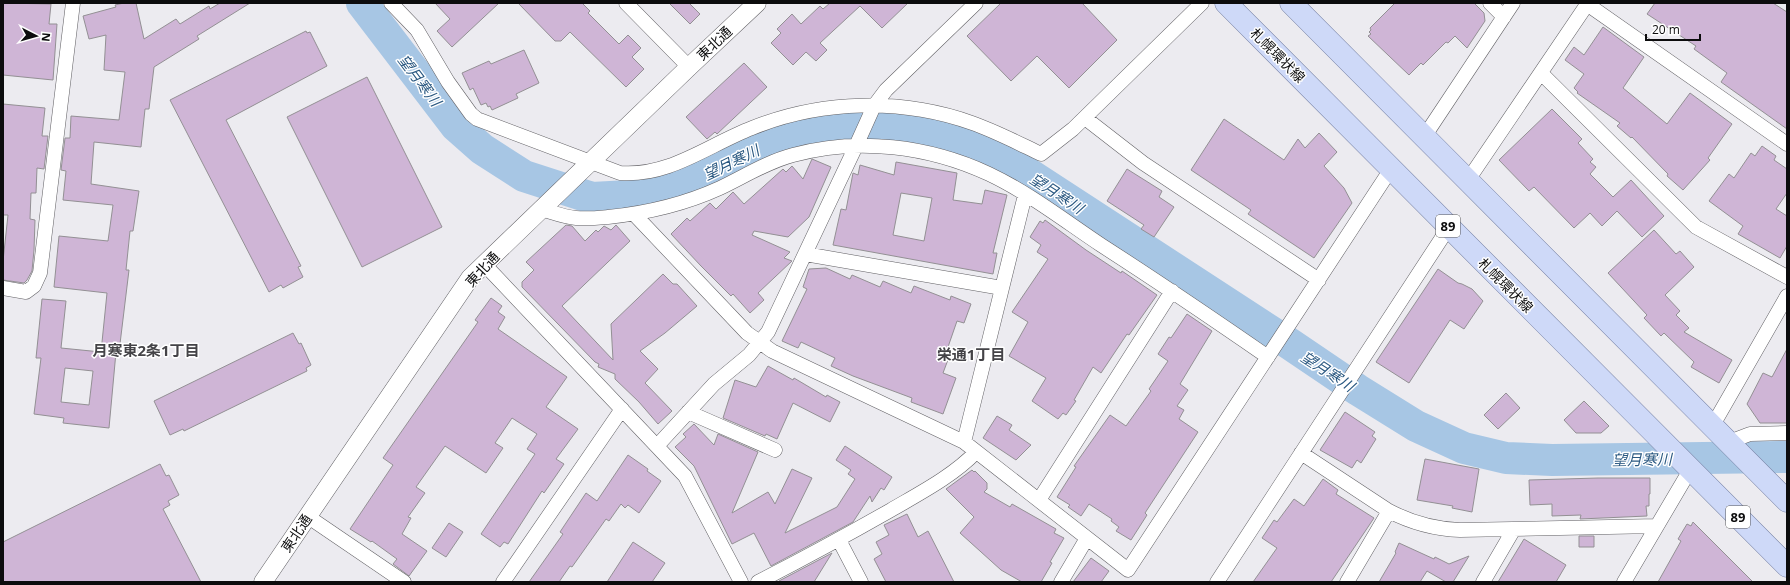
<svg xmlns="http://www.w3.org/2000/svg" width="1790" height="585" font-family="'Open Sans','Noto Sans JP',sans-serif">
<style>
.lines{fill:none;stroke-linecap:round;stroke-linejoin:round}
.river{stroke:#a7c6e4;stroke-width:32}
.building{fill:#cfb5d6;stroke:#939094;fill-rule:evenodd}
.minor-casing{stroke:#626165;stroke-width:15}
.tertiary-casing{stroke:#626165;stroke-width:19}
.primary-casing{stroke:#7580a3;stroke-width:23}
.minor{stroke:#fff;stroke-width:14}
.tertiary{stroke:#fff;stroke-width:18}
.primary{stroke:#ced9f8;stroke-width:22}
.labels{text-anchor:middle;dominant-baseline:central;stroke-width:3;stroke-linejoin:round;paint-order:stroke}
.shield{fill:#fff;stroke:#555556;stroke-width:1}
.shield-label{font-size:13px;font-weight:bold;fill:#0c0c0d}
.street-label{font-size:14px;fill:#0c0c0d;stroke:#fff}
.water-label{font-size:15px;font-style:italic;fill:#2a5881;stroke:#fff}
.neighbourhood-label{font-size:15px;font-weight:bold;fill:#444347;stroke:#fff}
</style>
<rect width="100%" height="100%" fill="#ecebf0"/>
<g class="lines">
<path class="river" d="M362 3 456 126 482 149 524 176 592 198 629 196 655 192 696 179 763 146 805 131 851 125H879L922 130 952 137 1015 165 1290 344 1358 390 1416 426 1464 448 1506 458 1552 460 1787 457"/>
</g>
<path class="building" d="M3 3 51 4 49 24H57L53 80 3 75Z
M124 3H136L144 39 176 19 180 24 209 6 210 9 220 3H250L197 36 199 39 154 67 149 109H145L141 147 94 142 91 184 139 191 133 231H130L126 270H129L119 352H116L109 428 63 423 64 418 34 414 41 358H36L42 299 66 301 61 348 101 352 107 293 54 287 59 236 108 241 113 205 63 200 66 171 61 170 65 138H70L71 116 119 120 125 72 104 70 106 35 89 39 83 16 116 7 115 5ZM65 368 93 371 89 405 61 402Z
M435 3H499L452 47 437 31 450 19Z
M518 3H582L590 11 588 13 619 44 628 35 641 48 632 57 644 69 626 87 570 32 561 41H555Z
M669 3H689L700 14 690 24Z
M830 3H908L882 28 860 6 820 43 827 50 816 61 806 52 793 65 771 43 781 33 777 29 792 14 801 24 820 6 823 9Z
M1001 3H1082L1117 40 1069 88 1037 56 1011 81 967 36Z
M1395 3H1474L1484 13 1485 21 1467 48 1455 36 1448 43 1446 42 1423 65 1421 63 1409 75 1368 36 1371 34 1369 32 1371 30 1370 28Z
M1655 3H1773L1787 12V129L1721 82 1727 73 1694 49 1696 46 1647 14Z
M1603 27 1644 57 1623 88 1667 124 1690 93 1732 124 1708 158 1710 160 1683 190 1667 176 1668 174 1632 137 1631 138 1617 126 1620 123 1577 93 1578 92 1574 88 1584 74 1565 60 1574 47 1584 55Z
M306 31 307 33 310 32 327 66 226 120 301 266 298 267 303 277 283 288 281 285 269 292 170 100Z
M524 50 539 83 516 94 518 98 492 110 490 106 488 107 486 103 481 105 473 88 470 90 462 73 489 61 491 64Z
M744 63 767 87 717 134 715 132 707 139 686 117Z
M367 77 442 227 362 267 287 117Z
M3 104 45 108 42 136H48L44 169 37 168 36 193H31L30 219 35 220 34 250 32 271 27 280 24 283 3 280V261L8 215H3Z
M1552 109 1582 139 1578 143 1593 159 1590 162 1596 167 1590 174 1613 197 1631 180 1664 216 1642 237 1617 211 1602 226 1590 213 1574 228 1534 187 1529 191 1499 160Z
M1224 119 1284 160 1298 139 1305 148 1319 133 1337 152 1324 166 1344 188 1352 203 1314 258 1248 214 1251 210 1191 170Z
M1762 146 1776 156 1774 160 1787 169V193L1776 209 1787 216V246L1780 258 1738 234 1743 226 1709 201 1729 174 1734 178 1751 153 1755 156Z
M812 159 831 167 809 217 788 237 754 231 752 235 790 252 784 258 792 261 758 293 764 300 750 313 733 294 731 296 701 266 671 234 687 218 690 221 710 203 716 209 733 192 744 204 783 169 786 172 792 166 803 179Z
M896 162 957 173 953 200 982 204 985 190 1007 195 993 253H997L993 274 833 245 841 209 846 210 853 173 858 175 860 165 894 175ZM901 193 932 198 924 241 893 235Z
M1127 169 1162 191 1159 197 1174 207 1154 237 1141 229 1144 225 1107 201Z
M1045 220 1086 250 1121 273 1122 271 1157 295 1129 335 1127 334 1101 373 1093 367 1074 400 1076 401 1066 415 1063 413 1058 419 1032 401 1046 378 1009 356 1028 322 1012 312 1048 259 1037 252 1041 245 1030 237 1040 221 1043 223Z
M566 225 572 226 585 241 596 230 598 232 604 226 611 230 616 225 630 241 562 306 613 360 611 324 663 274 673 284H677L697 306 665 333 640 351 658 369 645 383 672 411 658 424 639 402 615 379V374L598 367 599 364 595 362 522 287V282L534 270 526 262Z
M1654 230 1676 254 1680 251 1694 267 1665 295 1680 311 1676 315 1689 328 1684 332 1732 360 1719 383 1691 367 1694 362 1664 333 1661 336 1644 318 1647 315 1608 273Z
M826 268 850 279 852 275 880 287 883 281 911 293 914 286 950 300 951 296 971 304 964 323 957 321 948 347 952 349 943 373 956 378 943 414 911 402 912 398 853 376 831 366 835 358 801 342 798 348 782 341 807 289 803 287 809 269Z
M1438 269 1458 283 1462 284 1472 289 1483 301 1464 329 1450 320 1409 383 1376 362Z
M491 298 502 306 498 312 505 317 498 329 567 377 546 407 578 429 556 459 564 464 544 493 542 491 508 544 504 542 500 547 481 534 535 454 527 449 537 434 512 418 495 443 503 448 486 473 445 446 416 487 425 493 408 517 411 518 402 534 427 551 409 576 393 564 397 559 372 541 371 542 350 529 393 465 383 458 478 322 475 320Z
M1187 314 1212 331 1180 384 1188 390 1177 406 1184 410 1179 419 1198 432 1145 513 1147 515 1131 540 1116 531 1119 527 1111 521 1112 519 1089 504 1081 516 1068 507 1070 505 1057 497 1076 467 1074 466 1110 415 1126 426 1151 391 1149 389 1168 361 1158 354 1169 337 1171 338Z
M293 333 299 344 301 343 311 365 306 368 307 371 184 431 183 429 170 435 154 401Z
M1787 349V423H1760L1747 404 1763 373 1772 377Z
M768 366 793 380 794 378 826 397 827 395 840 402 830 422 793 403 777 439 766 434 765 436 723 418 735 380 756 387Z
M1506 393 1520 408 1498 429 1484 415Z
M1584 401 1609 426 1601 433H1576L1564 420Z
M1345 412 1375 432 1372 436 1376 439 1361 463 1357 460 1352 468 1320 450Z
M997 416 1012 425 1009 430 1031 445 1016 460 983 438Z
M694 424 714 445 718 434 758 452 732 513 768 492 775 504 792 469 812 478 785 533 837 507 855 479 848 474 851 470 836 460 845 446 892 477 884 490 881 488 872 502 870 496 853 522 771 566 754 533 732 544 694 466 675 447 686 437 683 434Z
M628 455 648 469 647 471 661 481 639 513 628 505 625 508 621 504 609 521 606 519 572 567 570 566 559 582H529L563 534 560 532 586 493 597 501Z
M1425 459 1479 469 1472 512 1452 508 1453 506 1417 500Z
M160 464 166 476 169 475 179 495 168 501 170 505 163 509 201 582H3V542Z
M972 470 974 472 975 471 987 483V489L984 492 1010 507 1012 504 1042 521 1056 529 1054 533 1064 538 1050 562 1052 563 1041 582H1022L1001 570 960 533 974 517 946 489Z
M1598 478H1650V494H1649V506H1646L1647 516 1580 519 1581 515 1552 516V504L1530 505 1529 480Z
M1323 479 1338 490 1336 494 1374 518 1366 530 1331 582H1253L1277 548 1262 538 1274 520 1277 522 1294 499 1304 506Z
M907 514 918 537 928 531 954 582H886L874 559 882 554 876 542 889 535 884 525Z
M1693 522 1753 582H1658L1681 541 1678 539 1687 524 1691 526Z
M449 523 463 532 446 557 432 548Z
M1579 536H1594V547H1579Z
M1524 539 1566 565 1556 582H1498Z
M633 542 665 563 652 582H607Z
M1399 543 1434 559 1435 557 1449 564 1469 556 1453 582H1446L1427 571 1420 582H1379L1396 553 1395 552Z
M832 553 814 582H780L779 581Z
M1091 558 1109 571 1101 582H1073Z"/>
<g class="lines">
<g class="minor-casing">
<path id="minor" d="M391 3 417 30 448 82 471 114 477 119 620 173C669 177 708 145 752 128 821 100 902 98 972 123 995 131 1018 143 1041 154L1073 129 1202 3
M626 3 689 67
M1490 3 1504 17
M1587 4 1787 144
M1541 73 1696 227 1787 277
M1085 118 1143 163 1319 280
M1424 137 1513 3
M1468 180 1588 3
M541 209C552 212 564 217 576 218 587 219 597 218 608 217 647 213 685 204 720 188 745 176 767 162 793 155 858 137 929 146 989 174 1029 193 1065 221 1101 245 1157 281 1213 319 1268 357
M634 214 747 333 772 351 964 442 1128 570 1391 169
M805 254 1002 288
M484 264 685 476 741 582
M3 288 26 292 34 286 40 273 73 3
M688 412 775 450
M1713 425 1787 296
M964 442 1025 195
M1729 442 1750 434 1787 433
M657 446 714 384 749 355 768 332 856 146 874 106 886 90 976 3
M1301 453 1389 511C1412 523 1434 529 1460 530L1657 526
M1039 500 1172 291
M307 516 404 582
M839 540 861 582
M503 582 622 409
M758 582C803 559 847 535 891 510 920 493 953 476 976 452
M1061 582 1087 538
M1217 582 1449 227
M1347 582 1389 511
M1483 582 1514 529
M1624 582 1690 470"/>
</g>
<g class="tertiary-casing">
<path id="tertiary" d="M263 582 470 278 689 67 757 3"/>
</g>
<g class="primary-casing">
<path id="primary" d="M1226 3 1787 566
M1291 3 1787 501"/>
</g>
<use href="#minor" class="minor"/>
<use href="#tertiary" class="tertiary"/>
<use href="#primary" class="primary"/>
</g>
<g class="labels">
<g class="shield">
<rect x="1436" y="215" width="24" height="22" rx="3"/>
<rect x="1726" y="506" width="24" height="22" rx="3"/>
</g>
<g class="shield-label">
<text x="1448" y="226">89</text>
<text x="1738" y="517">89</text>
</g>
<g class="street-label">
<text transform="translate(714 43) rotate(-43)">東北通</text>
<text transform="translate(1278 55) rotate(45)">札幌環状線</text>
<text transform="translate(482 269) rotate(-47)">東北通</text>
<text transform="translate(1506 285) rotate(45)">札幌環状線</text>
<text transform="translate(296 533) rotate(-56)">東北通</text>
</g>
<g class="water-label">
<text transform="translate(420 80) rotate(53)">望月寒川</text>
<text transform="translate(731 162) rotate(-26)">望月寒川</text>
<text transform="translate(1057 193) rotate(33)">望月寒川</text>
<text transform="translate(1328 371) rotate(33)">望月寒川</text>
<text transform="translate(1642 459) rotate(-1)">望月寒川</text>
</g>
<g class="neighbourhood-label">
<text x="146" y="350">月寒東2条1丁目</text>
<text x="971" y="354">栄通1丁目</text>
</g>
</g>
<rect width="1790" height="585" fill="none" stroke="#0c0c0d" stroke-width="8"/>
<g transform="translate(36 36) rotate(96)" stroke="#ffffff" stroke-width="3" paint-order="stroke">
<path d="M0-3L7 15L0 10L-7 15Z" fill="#0c0c0d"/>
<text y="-6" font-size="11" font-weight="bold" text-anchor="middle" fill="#0c0c0d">N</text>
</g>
<path d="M1646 34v6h54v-6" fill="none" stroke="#0c0c0d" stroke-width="2"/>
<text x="1652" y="34" font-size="12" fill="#0c0c0d" stroke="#ffffff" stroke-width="3" paint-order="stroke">20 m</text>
</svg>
